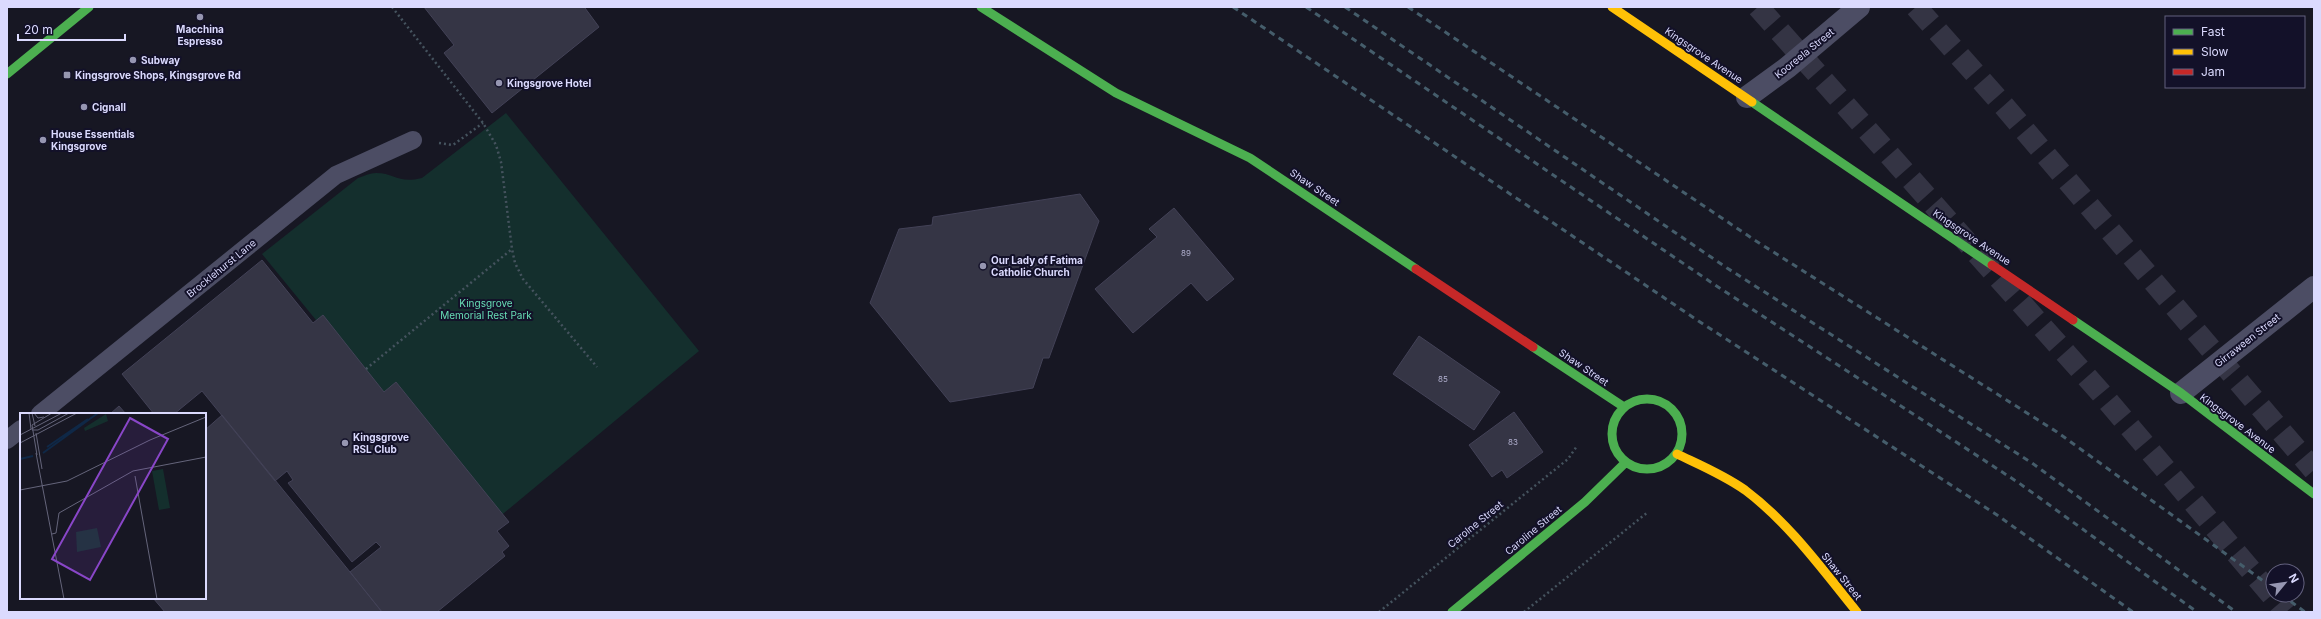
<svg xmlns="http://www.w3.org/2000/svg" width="2321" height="619" font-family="Inter,sans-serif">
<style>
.green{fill:#142f2d}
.building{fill:#353545;stroke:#434257}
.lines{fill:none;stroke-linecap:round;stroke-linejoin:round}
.highway-tunnel{stroke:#343444;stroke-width:22;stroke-dasharray:22 11;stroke-linecap:butt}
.path{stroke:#45535e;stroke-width:2.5;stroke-dasharray:2 3;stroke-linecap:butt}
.lane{stroke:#4c4d64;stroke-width:18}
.street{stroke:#4c4d64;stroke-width:22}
.fast{stroke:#4caf50;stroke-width:9}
.slow{stroke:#ffc107;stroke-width:9}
.jam{stroke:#c62828;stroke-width:9}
.rail{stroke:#455d6b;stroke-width:3;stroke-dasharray:6 5;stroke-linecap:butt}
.poi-dot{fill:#9696b1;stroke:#131129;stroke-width:1.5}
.labels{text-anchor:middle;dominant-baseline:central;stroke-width:4;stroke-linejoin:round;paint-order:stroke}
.number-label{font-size:8px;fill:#b2b1d0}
.poi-label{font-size:10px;font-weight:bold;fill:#dbdafe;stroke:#131129;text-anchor:start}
.street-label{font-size:10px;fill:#dbdafe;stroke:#131129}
.park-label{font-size:10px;fill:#67ddb5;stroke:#131129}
.inset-river{fill:none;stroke:#0f2847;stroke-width:2}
.inset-road{fill:none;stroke:#65657b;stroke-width:1}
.view{fill:#8946c8;fill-opacity:0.15;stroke:#8946c8;stroke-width:2}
.inset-edge{fill:none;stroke:#dbdafe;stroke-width:2}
</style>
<rect width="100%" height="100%" fill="#171723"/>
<path class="green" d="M506 113 699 351 486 528 262 254 358 178C364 176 370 173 376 173 395 173 398 184 422 178Z"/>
<path class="building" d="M424 7H587L585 8 599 27 492 113 444 53 454 45Z
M1080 194 1099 221 1049 358H1043L1033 388 950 402 870 303 899 229 932 225 933 217Z
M1174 208 1234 279 1207 301 1191 283 1133 333 1095 289 1157 237 1149 229Z
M262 260 313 323 323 315 384 392 396 382 509 522 497 531 509 546 502 552 505 556 437 612H382L350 572 381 547 376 542 352 562 288 483 293 480 287 471 275 481 202 391 174 414H154L122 374Z
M1419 336 1500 392 1474 430 1393 374Z
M119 406 126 414H110Z
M1514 412 1543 452 1507 478 1502 470 1492 477 1469 445Z
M222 415 350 572 382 612H165L153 598H205V430Z"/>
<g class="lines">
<path class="highway-tunnel" d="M1758 7 2101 393 2286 612
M1916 7 2004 106 2314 470"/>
<path class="path" d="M392 7 483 123 496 145 501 162 512 249 515 263 523 279 597 367
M439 143 453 145 483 123
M366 369 512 249
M1379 612 1568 459 1577 446
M1524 612 1648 512"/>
<path class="lane" d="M40 414 336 175 413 140
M7 440 21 429"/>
<path class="street" d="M1747 97 1788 67 1859 7
M2181 393 2314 287"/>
<path class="fast" d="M981 7 1116 93 1250 158 1416 269
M7 74 89 7
M1752 102 1992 265
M2073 320 2181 393 2314 494
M1533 347 1624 407
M1612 434a35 35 0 1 1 70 0a35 35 0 1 1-70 0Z
M1452 612 1585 502 1626 462"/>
<path class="slow" d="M1612 7 1752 102
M1677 454C1700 465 1724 475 1745 490 1789 523 1822 569 1857 612"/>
<path class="jam" d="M1992 265 2073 320
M1416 269 1533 347"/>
<path class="rail" d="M1233 7 1700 322 1997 515 2133 612
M1306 7 1718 287 2019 483 2197 612
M1345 7 1727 268 2032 463 2236 612
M1408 7 1756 241 2057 432 2273 588
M2282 595 2305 612"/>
</g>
<g class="poi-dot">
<circle cx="200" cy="17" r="4"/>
<circle cx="133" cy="60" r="4"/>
<rect x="63" y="71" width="8" height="8" rx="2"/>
<circle cx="499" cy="83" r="4"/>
<circle cx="84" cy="107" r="4"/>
<circle cx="43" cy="140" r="4"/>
<circle cx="983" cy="266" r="4"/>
<circle cx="345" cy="443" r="4"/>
</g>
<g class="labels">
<g class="number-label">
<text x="1186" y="253">89</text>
<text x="1443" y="379">85</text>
<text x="1513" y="442">83</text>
</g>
<g class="poi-label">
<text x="200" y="29" text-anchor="middle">Macchina<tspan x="200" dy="12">Espresso</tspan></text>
<text x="141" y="60">Subway</text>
<text x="75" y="75">Kingsgrove Shops, Kingsgrove Rd</text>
<text x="507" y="83">Kingsgrove Hotel</text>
<text x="92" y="107">Cignall</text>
<text x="51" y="134">House Essentials<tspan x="51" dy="12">Kingsgrove</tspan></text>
<text x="991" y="260">Our Lady of Fatima<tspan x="991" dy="12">Catholic Church</tspan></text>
<text x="353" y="437">Kingsgrove<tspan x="353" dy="12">RSL Club</tspan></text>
</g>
<g class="street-label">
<text transform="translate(1804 53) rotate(-39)">Kooreela Street</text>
<text transform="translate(1704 55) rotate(34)">Kingsgrove Avenue</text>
<text transform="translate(1315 187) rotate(34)">Shaw Street</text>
<text transform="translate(1972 237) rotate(34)">Kingsgrove Avenue</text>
<text transform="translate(221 268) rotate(-39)">Brocklehurst Lane</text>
<text transform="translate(2247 340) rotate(-38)">Girraween Street</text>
<text transform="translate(1584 367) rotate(34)">Shaw Street</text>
<text transform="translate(2238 423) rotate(37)">Kingsgrove Avenue</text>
<text transform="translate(1475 524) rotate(-39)">Carolne Street</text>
<text transform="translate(1533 530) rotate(-40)">Caroline Street</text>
<text transform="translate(1842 576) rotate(51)">Shaw Street</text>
</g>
<g class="park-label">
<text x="486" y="303">Kingsgrove<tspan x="486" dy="12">Memorial Rest Park</tspan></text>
</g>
</g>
<g transform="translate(20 413)">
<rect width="186" height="186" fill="#171723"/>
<path d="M86 1 88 8 65 18 64 15ZM143 56 150 95 139 97 132 58ZM77 115 81 134 57 139 56 119Z" fill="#142f2d"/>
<path class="inset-river" d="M27 34 68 6M23 40 78 0M0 46 13 43"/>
<path class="inset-road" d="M9 0 11 16M12 0 15 13M14 0 18 5 24 4M12 17H18L49 0M16 20 22 56M0 22 42 0M0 30 57 0M16 40 44 186M17 42 12 12 32 0M115 63 137 186M0 77 47 68 130 27 186 4M32 121 36 120 39 100 113 58 186 44"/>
<path class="view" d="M110 5 148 26 70 167 32 146Z"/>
<rect width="186" height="186" class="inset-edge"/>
</g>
<rect width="2321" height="619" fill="none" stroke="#dbdafe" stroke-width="16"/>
<rect x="2165" y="16" width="140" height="72" fill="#131129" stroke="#63617e"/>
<rect x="2173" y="29" width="20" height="6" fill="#4caf50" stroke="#63617e"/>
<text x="2201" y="36" font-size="12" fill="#dbdafe">Fast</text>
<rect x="2173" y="49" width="20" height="6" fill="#ffc107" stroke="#63617e"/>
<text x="2201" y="56" font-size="12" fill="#dbdafe">Slow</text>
<rect x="2173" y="69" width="20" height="6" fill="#c62828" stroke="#63617e"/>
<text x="2201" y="76" font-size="12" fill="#dbdafe">Jam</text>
<g transform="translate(2285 583) rotate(61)"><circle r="19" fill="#131129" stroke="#63617e"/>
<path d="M0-3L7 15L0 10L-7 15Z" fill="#9696b1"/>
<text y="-6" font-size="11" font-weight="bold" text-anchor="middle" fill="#dbdafe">N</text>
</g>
<path d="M18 34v6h107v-6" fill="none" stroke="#dbdafe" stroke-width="2"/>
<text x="24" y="34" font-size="12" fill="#dbdafe" stroke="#131129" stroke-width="3" paint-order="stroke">20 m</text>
</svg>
